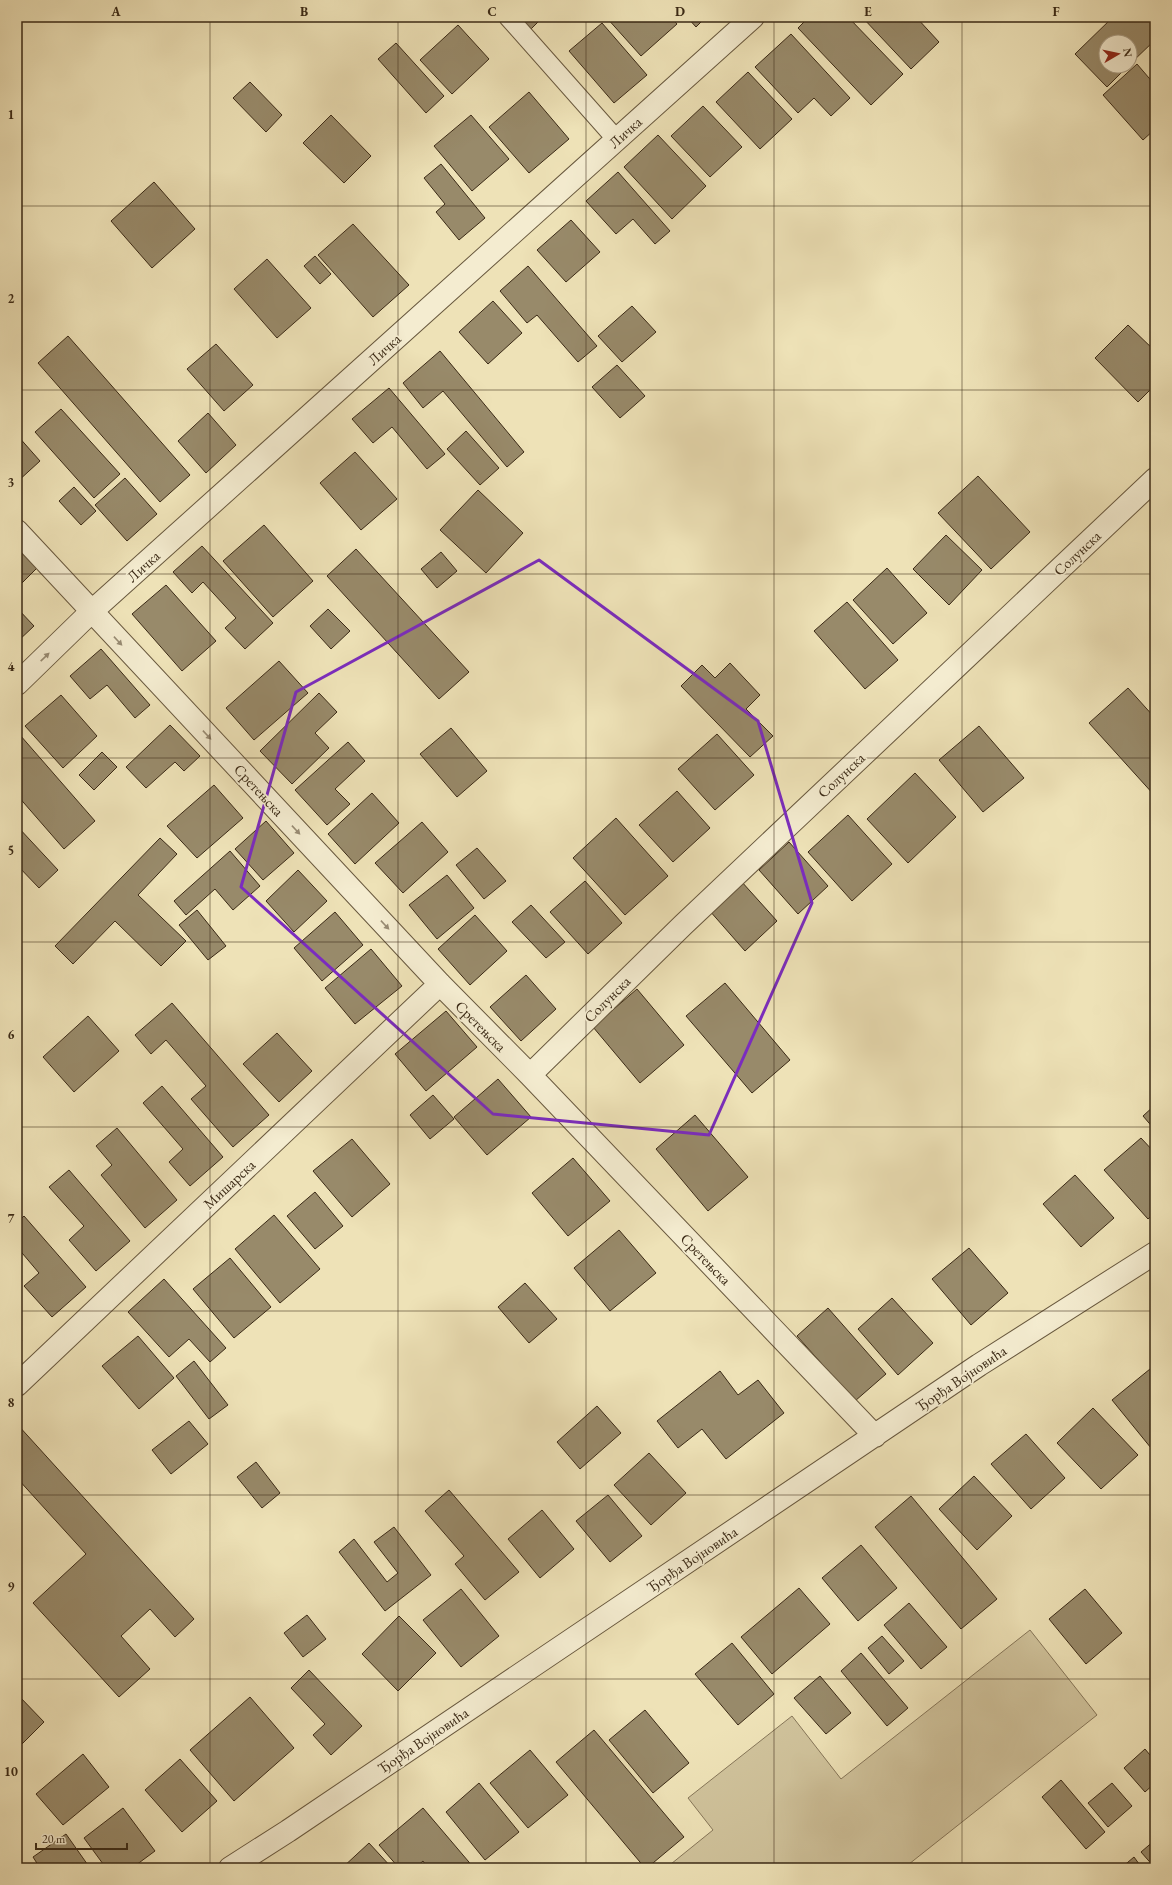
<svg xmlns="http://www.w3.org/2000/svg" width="1172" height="1885" font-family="'EB Garamond',serif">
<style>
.green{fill:#d0c39c;stroke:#867659}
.building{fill:#988a6a;stroke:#3b2a16}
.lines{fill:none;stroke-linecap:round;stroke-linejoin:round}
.service-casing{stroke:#68583e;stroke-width:20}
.minor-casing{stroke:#68583e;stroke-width:24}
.service{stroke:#f4ecd0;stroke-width:18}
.minor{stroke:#f4ecd0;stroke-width:22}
.oneway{fill:#988b73}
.marked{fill:none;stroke:#7b2cbf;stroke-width:3;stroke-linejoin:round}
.grid{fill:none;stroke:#3b2a16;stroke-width:1;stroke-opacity:0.55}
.labels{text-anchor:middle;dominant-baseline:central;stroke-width:3.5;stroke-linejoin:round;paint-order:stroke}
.street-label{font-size:15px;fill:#3b2a16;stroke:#f4ecd0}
.neatline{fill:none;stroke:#3b2a16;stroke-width:1.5}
.grid-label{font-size:13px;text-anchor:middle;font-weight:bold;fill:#3b2a16}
</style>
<rect width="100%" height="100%" fill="#eee2b7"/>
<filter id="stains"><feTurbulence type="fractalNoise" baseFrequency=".005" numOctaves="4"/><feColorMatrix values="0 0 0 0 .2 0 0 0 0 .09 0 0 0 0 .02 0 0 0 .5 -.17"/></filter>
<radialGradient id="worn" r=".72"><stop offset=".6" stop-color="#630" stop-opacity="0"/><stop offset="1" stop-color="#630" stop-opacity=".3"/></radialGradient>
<path class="green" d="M1030 1630 1097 1715 904 1868H666L713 1830 688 1798 792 1716 841 1779Z"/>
<path class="building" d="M520 17H543L531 29Z
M606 17H671L677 24 641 56Z
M687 17H706L696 27Z
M809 17H848L903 74 871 105 798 28Z
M862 17H916L939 42 911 69Z
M1113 17H1155V40L1130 64V42H1106V66H1128L1107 87 1075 54Z
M602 23 647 75 614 103 569 51Z
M458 25 489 59 452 94 420 60Z
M791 34 850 98 831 116 814 98 798 113 755 67Z
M396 43 444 96 426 113 378 59Z
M1137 64 1155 85V129L1143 140 1103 95Z
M748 72 792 119 760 149 716 102Z
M250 82 282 115 266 132 233 98Z
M529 92 569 139 529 173 489 127Z
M703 106 742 147 710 177 671 136Z
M331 115 371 156 344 183 303 143Z
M471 115 509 159 472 191 434 146Z
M658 135 706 186 672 219 624 167Z
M441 164 485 218 459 240 436 212 445 204 424 178Z
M618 172 670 231 655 244 633 219 616 234 586 201Z
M154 182 195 229 152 268 111 221Z
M571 220 600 252 566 282 537 250Z
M353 224 409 285 373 317 318 255Z
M315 256 331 274 320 284 304 266Z
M267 259 311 308 277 338 234 289Z
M528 266 597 346 578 362 537 315 527 323 500 291Z
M493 301 522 333 488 364 459 332Z
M632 306 656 332 622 362 598 336Z
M1128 325 1155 351V385L1138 402 1095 358Z
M68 336 190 475 160 502 38 363Z
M216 344 253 385 224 411 187 369Z
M440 351 524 452 507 467 443 391 423 408 403 383Z
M617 365 645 396 620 418 592 387Z
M389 388 445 454 427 469 392 427 373 443 352 419Z
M61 409 120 474 94 498 35 432Z
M208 413 236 445 206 473 178 441Z
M466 431 499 468 480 485 447 449Z
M17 435 40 461 17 482Z
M355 452 397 499 361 530 320 483Z
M978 476 1030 532 991 569 938 513Z
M125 478 157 514 127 541 95 505Z
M74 487 96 511 81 525 59 501Z
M478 490 523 533 486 573 440 530Z
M264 525 313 581 273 617 223 561Z
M946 535 982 570 949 605 913 569Z
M17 541 40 565 17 588Z
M202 546 273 623 245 649 225 628 236 618 203 582 192 593 173 572Z
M356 549 469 672 439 699 327 576Z
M441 552 457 571 437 588 421 569Z
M887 568 927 613 893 644 853 600Z
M166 585 216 641 182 671 132 614Z
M847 602 898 660 865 689 814 631Z
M17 608 34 626 17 642Z
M328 609 350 631 331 649 310 626Z
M101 649 150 705 135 718 107 685 90 699 70 676Z
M279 661 308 693 254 740 226 708Z
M730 663 760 695 746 709 773 736 750 757 681 686 702 665 715 678Z
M1128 688 1155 718V796L1089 723Z
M319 693 337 712 315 733 329 748 292 784 260 751Z
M61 695 97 736 63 768 25 726Z
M170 725 200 756 184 771 175 762 146 788 126 767Z
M979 726 1024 778 983 812 939 760Z
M451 728 487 771 457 797 420 754Z
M717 734 754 775 715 810 678 769Z
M20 735 95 821 64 849 17 795V738Z
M348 742 365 761 335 789 350 804 327 825 295 790Z
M102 752 117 767 94 790 79 775Z
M915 773 956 817 908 863 867 819Z
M214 785 243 818 197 858 167 826Z
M677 791 710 828 673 862 639 825Z
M372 793 399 823 355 864 328 834Z
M848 815 892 864 852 901 808 852Z
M616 818 668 876 625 915 573 858Z
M266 821 294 853 263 880 235 849Z
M422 822 448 852 403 893 375 863Z
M17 826 58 870 39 888 17 865Z
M160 838 177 854 138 895 186 941 161 966 115 921 73 964 55 946Z
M789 842 828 886 798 914 759 870Z
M477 848 506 881 484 899 456 865Z
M230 851 260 886 233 910 215 889 186 915 174 901Z
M298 870 327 901 294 932 266 901Z
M447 875 474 908 437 939 409 905Z
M585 881 622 923 588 954 550 912Z
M741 881 777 921 745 951 709 910Z
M531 905 565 942 546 958 512 922Z
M197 910 226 946 208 960 179 925Z
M335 912 363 945 322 981 294 948Z
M475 915 507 951 470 985 438 949Z
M371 949 402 986 355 1024 325 988Z
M526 975 556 1009 521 1041 490 1007Z
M725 983 790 1060 752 1093 686 1016Z
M637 989 684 1045 640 1083 593 1027Z
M172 1003 269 1115 233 1147 191 1099 206 1086 166 1040 151 1054 135 1035Z
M446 1011 477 1047 426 1091 395 1054Z
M88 1016 119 1051 74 1092 43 1057Z
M277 1033 312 1071 279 1102 243 1064Z
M498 1079 531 1117 487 1155 454 1117Z
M162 1086 223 1157 190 1186 169 1162 183 1149 143 1103Z
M433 1095 454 1119 430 1139 410 1115Z
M1155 1105V1130L1143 1116Z
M695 1115 748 1177 708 1211 656 1149Z
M117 1128 177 1200 145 1228 101 1175 112 1165 96 1146Z
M1141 1138 1155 1153V1213L1148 1219 1104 1170Z
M352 1139 390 1184 352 1217 313 1171Z
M573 1158 610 1201 568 1236 532 1193Z
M69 1170 130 1241 96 1271 69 1240 84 1226 49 1187Z
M1075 1175 1114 1218 1081 1247 1043 1204Z
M315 1192 343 1226 315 1249 287 1216Z
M274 1215 320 1269 280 1303 235 1249Z
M24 1216 86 1287 52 1317 24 1286 39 1273 17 1247V1223Z
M619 1230 656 1273 610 1311 574 1268Z
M969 1248 1008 1293 971 1325 932 1279Z
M230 1258 271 1307 234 1338 193 1289Z
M164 1279 226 1348 210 1362 189 1339 169 1357 128 1312Z
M525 1283 557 1319 529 1343 498 1307Z
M892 1298 933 1343 898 1375 858 1329Z
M828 1308 886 1374 855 1401 797 1336Z
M17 1335 22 1341 17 1346Z
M138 1336 174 1378 139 1409 102 1366Z
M194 1361 228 1405 209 1419 176 1376Z
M1150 1369 1155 1375V1445L1151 1448 1112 1400Z
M720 1371 738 1395 758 1380 784 1413 726 1459 702 1429 678 1448 657 1421Z
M597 1406 621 1433 580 1469 557 1442Z
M1093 1408 1138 1455 1101 1489 1057 1443Z
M189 1421 208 1444 171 1474 152 1450Z
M17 1424 194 1619 175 1637 150 1609 121 1636 150 1669 119 1697 33 1603 86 1554 17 1478Z
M1026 1434 1065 1478 1031 1509 991 1464Z
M649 1453 686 1493 651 1525 614 1485Z
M256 1462 280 1493 262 1508 237 1477Z
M974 1476 1012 1516 977 1550 939 1509Z
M449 1490 519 1572 485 1600 455 1564 464 1556 425 1511Z
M608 1495 642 1536 610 1562 576 1521Z
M911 1496 997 1599 961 1629 875 1527Z
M542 1510 574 1549 540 1578 508 1539Z
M394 1527 431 1575 385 1611 339 1552 354 1539 387 1582 398 1573 374 1542Z
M861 1545 897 1588 858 1621 822 1578Z
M799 1588 830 1624 772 1674 741 1637Z
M461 1589 499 1636 461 1667 423 1620Z
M1085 1589 1122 1633 1086 1664 1049 1619Z
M909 1603 947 1647 921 1669 884 1625Z
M307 1615 326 1639 303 1657 284 1633Z
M399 1616 436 1653 398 1691 362 1654Z
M882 1636 904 1661 889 1674 868 1648Z
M732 1643 774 1694 738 1725 695 1674Z
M861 1653 908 1708 887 1726 841 1671Z
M309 1670 362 1726 331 1755 313 1735 325 1724 291 1688Z
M820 1676 851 1713 826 1734 794 1698Z
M18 1695 44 1722 17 1749V1696Z
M250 1697 294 1748 234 1801 190 1750Z
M645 1710 689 1763 653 1793 609 1740Z
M594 1730 684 1837 647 1868H645L556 1762Z
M1145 1749 1155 1761V1783L1145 1792 1124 1768Z
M530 1750 568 1795 528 1828 490 1783Z
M83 1754 109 1787 63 1825 36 1794Z
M180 1759 217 1801 182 1832 145 1790Z
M1061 1780 1105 1832 1086 1849 1042 1797Z
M479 1783 519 1832 485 1860 446 1812Z
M1112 1783 1132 1806 1108 1827 1088 1803Z
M123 1808 155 1851 132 1868H106L84 1838Z
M423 1808 474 1868H428L423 1861 415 1868H399L379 1845Z
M66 1834 90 1868H40L33 1857Z
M1155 1840V1868L1141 1852Z
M369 1843 392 1868H342Z
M17 1857 25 1868H17Z
M1134 1857 1142 1868H1121Z"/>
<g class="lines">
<g class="service-casing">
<path id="service" d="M508 17 617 140"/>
</g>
<g class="minor-casing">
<path id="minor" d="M17 531 440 984 530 1075 875 1436
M17 684 91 612 753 17
M530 1075 683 925 1155 479
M17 1385 440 984
M230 1868 288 1831 979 1365 1155 1253"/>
</g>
<use href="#service" class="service"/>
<use href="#minor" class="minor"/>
</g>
<defs><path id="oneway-solid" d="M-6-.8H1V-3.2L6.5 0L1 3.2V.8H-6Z"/></defs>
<g class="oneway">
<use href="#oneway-solid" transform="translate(118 641) rotate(47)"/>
<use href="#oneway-solid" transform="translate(45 657) rotate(-44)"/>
<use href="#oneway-solid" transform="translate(207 735) rotate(47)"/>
<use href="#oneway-solid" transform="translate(296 830) rotate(47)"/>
<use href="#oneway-solid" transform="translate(385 925) rotate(47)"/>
</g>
<path class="marked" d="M539 560 758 721 812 903 709 1135 493 1114 241 887 296 692Z"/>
<path class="grid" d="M210 17V1868M398 17V1868M586 17V1868M774 17V1868M962 17V1868M17 206H1155M17 390H1155M17 574H1155M17 758H1155M17 942H1155M17 1127H1155M17 1311H1155M17 1495H1155M17 1679H1155"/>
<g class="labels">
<g class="street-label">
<text transform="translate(625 132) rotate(-42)">Личка</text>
<text transform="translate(384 349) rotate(-42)">Личка</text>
<text transform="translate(1077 553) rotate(-43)">Солунска</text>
<text transform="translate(143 566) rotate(-42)">Личка</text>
<text transform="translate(841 775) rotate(-43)">Солунска</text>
<text transform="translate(259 790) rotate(47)">Сретењска</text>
<text transform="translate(607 999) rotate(-45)">Солунска</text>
<text transform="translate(481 1026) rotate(45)">Сретењска</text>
<text transform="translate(229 1184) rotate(-43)">Мишарска</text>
<text transform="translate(706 1259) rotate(46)">Сретењска</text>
<text transform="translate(961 1378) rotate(-34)">Ђорђа Војновића</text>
<text transform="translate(692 1559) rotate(-34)">Ђорђа Војновића</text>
<text transform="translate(423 1740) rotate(-34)">Ђорђа Војновића</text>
</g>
</g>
<rect width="1172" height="1885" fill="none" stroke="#eee2b7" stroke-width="44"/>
<g transform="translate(1118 54) rotate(81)"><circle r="19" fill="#f4ecd0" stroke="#aa9e86"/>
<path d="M0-3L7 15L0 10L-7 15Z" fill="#8f2418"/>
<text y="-6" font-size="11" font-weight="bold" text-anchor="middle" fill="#3b2a16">N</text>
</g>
<path d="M36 1843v6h91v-6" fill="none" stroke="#3b2a16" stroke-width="2"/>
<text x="42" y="1843" font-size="12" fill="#3b2a16" stroke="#f4ecd0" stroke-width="3" paint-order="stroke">20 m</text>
<rect x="22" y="22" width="1128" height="1841" class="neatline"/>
<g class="grid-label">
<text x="116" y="16">A</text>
<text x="304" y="16">B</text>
<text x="492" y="16">C</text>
<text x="680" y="16">D</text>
<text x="868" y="16">E</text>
<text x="1056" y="16">F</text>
<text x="11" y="119">1</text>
<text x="11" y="303">2</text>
<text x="11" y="487">3</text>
<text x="11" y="671">4</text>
<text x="11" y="855">5</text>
<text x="11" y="1039">6</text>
<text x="11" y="1223">7</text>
<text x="11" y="1407">8</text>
<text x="11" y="1591">9</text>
<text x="11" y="1776">10</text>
</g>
<rect width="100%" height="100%" filter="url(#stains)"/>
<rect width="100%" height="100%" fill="url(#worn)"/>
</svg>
